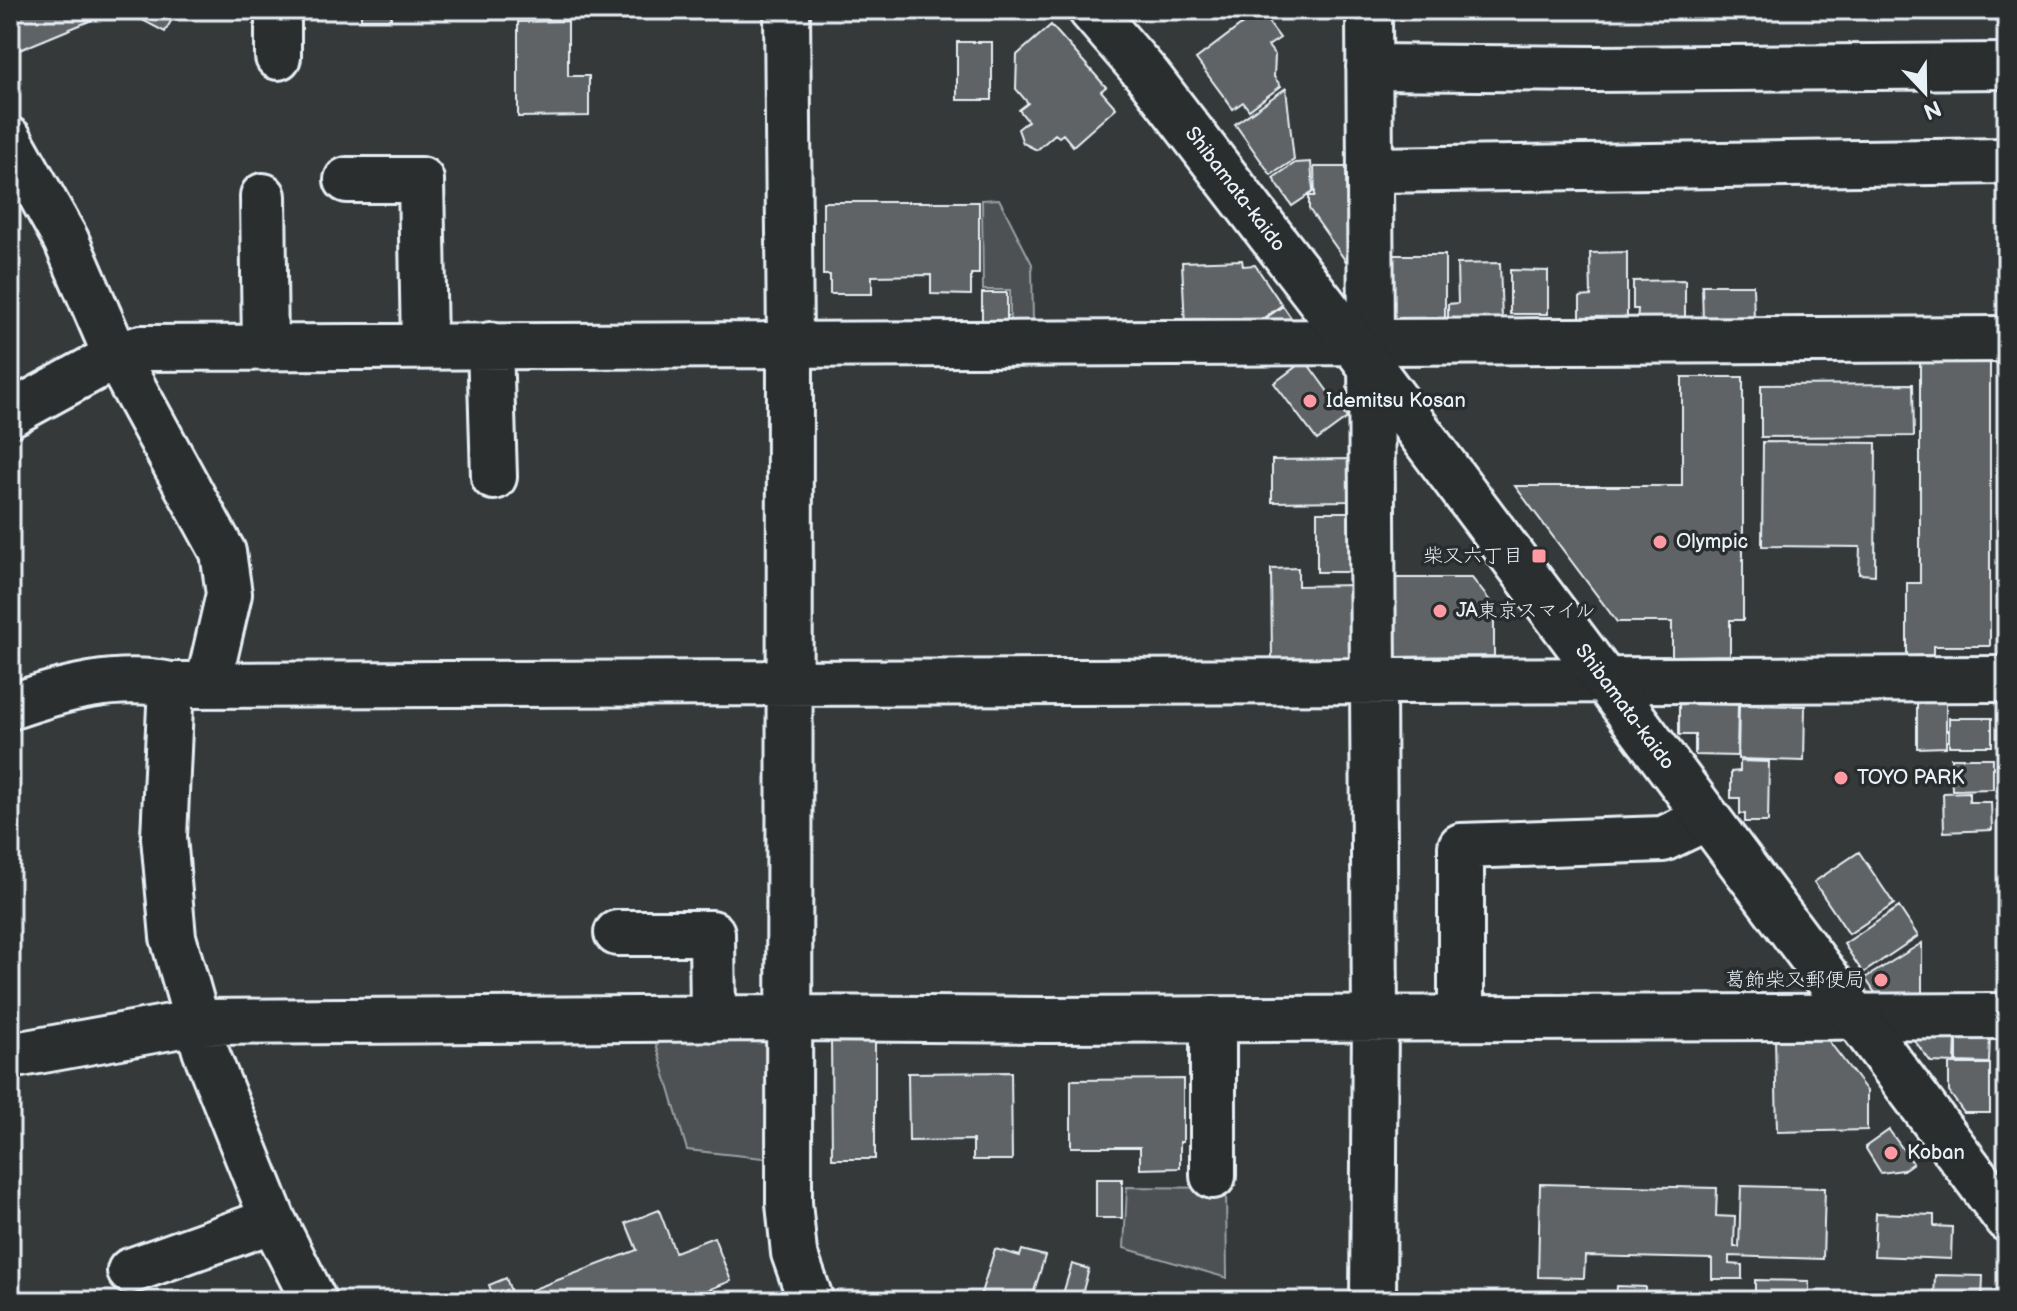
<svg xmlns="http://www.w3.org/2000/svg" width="2017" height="1311" font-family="'Balsamiq Sans','Klee One',sans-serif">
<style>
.green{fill:#4d5152;stroke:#9aa1a5;stroke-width:2}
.building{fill:#5f6365;stroke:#e8f1f8;stroke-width:2}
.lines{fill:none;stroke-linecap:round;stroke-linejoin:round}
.minor-casing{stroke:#e8f1f8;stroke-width:50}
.major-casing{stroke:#e8f1f8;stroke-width:50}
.minor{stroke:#2a2d2e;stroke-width:44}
.major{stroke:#2a2d2e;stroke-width:44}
.poi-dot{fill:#ff9aa2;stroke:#2a2d2e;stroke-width:3}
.labels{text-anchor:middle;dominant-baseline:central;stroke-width:7;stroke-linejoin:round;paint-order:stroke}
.street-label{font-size:20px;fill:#e8f1f8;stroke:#2a2d2e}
.poi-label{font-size:20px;fill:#e8f1f8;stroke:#2a2d2e;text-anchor:start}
</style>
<rect width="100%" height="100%" fill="#35393a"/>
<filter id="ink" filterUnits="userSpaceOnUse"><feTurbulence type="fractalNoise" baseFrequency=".0125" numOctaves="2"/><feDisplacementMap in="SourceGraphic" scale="16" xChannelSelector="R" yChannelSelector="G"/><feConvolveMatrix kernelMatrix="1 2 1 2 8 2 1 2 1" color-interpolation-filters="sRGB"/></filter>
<g filter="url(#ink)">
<path class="green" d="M999 199 1032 264 1033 324 1010 325V290H983L982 200Z
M773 1036V1159L687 1150 654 1037Z
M1127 1187 1226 1188 1227 1278 1124 1248Z"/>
<path class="building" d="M10 10H116L10 54Z
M131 10H177L165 32 129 13Z
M361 10H391V19H361Z
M515 10H565V14L515 13Z
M1260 11 1280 38 1268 46 1275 55 1274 77 1281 86 1249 110 1243 102 1233 109 1196 59Z
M568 21V76H589V116L518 117V22Z
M1051 25 1106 87 1101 91 1116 108 1073 146 1063 134 1059 137 1055 134 1037 150 1023 143 1018 129 1028 121 1019 110 1028 103 1016 89 1017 55Z
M957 42H992V100H957Z
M1286 88 1294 160 1271 175 1235 124Z
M1311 162 1313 192 1292 206 1273 178 1295 163Z
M1314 167H1352V270L1309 209V196H1315Z
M823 202H979V274H971V295L931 294V275L872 276V294H830V275H823Z
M1627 252V324L1580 325V297L1591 296 1590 253Z
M1393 255H1445V323H1393Z
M1242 260 1243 266 1255 265 1282 305 1255 324 1185 327 1182 262Z
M1500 263 1502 320 1448 321V304L1458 303 1457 264Z
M1510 270 1548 271V314H1510Z
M1685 280V325H1637L1638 309H1633V281Z
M1702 285H1753L1754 322 1703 323Z
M982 293H1007V324L982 325Z
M1283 306 1296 325 1257 324Z
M1920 359H1990V646H1933V655L1907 656V583H1920Z
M1305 360 1347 418 1317 440 1274 383Z
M1682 377H1743V620H1730V655L1672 656V622H1617L1515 486H1682Z
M1913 384 1914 436 1761 437V385Z
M1763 442 1876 443 1875 575 1859 574 1860 547 1762 546Z
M1351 459V501L1272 502V460Z
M1317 512H1357V572H1317Z
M1298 568V586L1356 585 1357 658 1272 659 1271 569Z
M1391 578H1472L1494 606V656L1391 657Z
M1917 703H1946V747L1917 748Z
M1679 704 1738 705 1737 756 1695 755V735H1679Z
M1739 705 1805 706 1804 761 1738 759Z
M1949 718H1992V746H1949Z
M1951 758H1993V789L1952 790Z
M1740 761 1769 762 1768 822H1745V814H1740V798H1731V772L1740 771Z
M1969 792V802H1991L1992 830 1944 832 1943 793Z
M1859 852 1894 904 1849 934 1814 882Z
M1899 907 1918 936 1863 973 1844 944Z
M1922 943V999L1880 1000 1865 978Z
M1914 1035H1956L1955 1063 1931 1062 1914 1040Z
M1957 1035H1990L1989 1063 1957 1062Z
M831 1036H875V1159H832Z
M1825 1036 1867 1091V1130L1777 1132 1775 1037Z
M1949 1064H1990V1113H1964L1949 1092Z
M1011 1072 1012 1160H973V1140L909 1141 908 1073Z
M1183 1079V1142H1180V1168L1140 1169V1147H1071V1080Z
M1889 1130 1913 1163 1903 1170 1881 1173 1865 1147Z
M1096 1179H1122V1218H1096Z
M1540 1184 1717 1188 1716 1216 1735 1217 1734 1247H1739L1741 1186 1825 1188 1823 1259 1729 1256V1264L1742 1265V1279H1712V1259L1585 1256 1584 1278 1538 1277Z
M659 1210 675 1252 714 1237 731 1281 680 1301H495L489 1285 506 1278 513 1297 637 1250 626 1223Z
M1876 1213 1934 1215V1226L1952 1227 1951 1259 1874 1256Z
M995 1249 1020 1256 1022 1250 1045 1256 1031 1301H998L980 1296Z
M1072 1264 1089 1269 1080 1301H1068L1062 1297Z
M1935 1275 1983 1276 1982 1301H1934Z
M1755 1280 1809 1281V1301H1755Z
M1617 1286 1645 1287 1644 1301H1616Z"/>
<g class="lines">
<g class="minor-casing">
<path id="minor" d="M278 10V57
M787 10 790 343 789 1203 794 1253 811 1301
M1369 10 1375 1019 1373 1301
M1369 67 1595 69 2007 66
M10 140 66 240 116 356 223 552 229 594 208 685
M1370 170 2007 161
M347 180H421L424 346
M263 196 265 348
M490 345 494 477
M10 414 116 356 141 348 2007 339
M171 685 164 837 173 937 205 1050 273 1220 314 1301
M10 707C61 689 117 674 171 685L2007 679
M617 933H712L713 1019
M1461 1018V846L1663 839 1707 818
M10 1056 198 1022 791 1018 1048 1020 2007 1016
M1213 1176V1019
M130 1271 273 1220"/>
</g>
<g class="major-casing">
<g id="major">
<path id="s1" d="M1091 10 1149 77 1353 343 2007 1219"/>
</g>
</g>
<use href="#minor" class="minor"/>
<use href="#major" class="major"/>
</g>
</g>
<g class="poi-dot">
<circle cx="1310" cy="401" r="8"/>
<circle cx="1660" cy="542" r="8"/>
<rect x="1531" y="548" width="16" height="16" rx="4"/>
<circle cx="1440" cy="611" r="8"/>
<circle cx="1841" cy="778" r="8"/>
<circle cx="1881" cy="980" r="8"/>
<circle cx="1891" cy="1153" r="8"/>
</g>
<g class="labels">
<g class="street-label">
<text stroke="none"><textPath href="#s1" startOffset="230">Shibamata-kaido</textPath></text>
<text stroke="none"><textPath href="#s1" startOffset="878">Shibamata-kaido</textPath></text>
</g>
<g class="poi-label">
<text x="1326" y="401">Idemitsu Kosan</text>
<text x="1676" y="542">Olympic</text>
<text x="1523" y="556" text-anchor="end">柴又六丁目</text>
<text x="1456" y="611">JA東京スマイル</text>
<text x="1857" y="778">TOYO PARK</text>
<text x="1865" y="980" text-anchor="end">葛飾柴又郵便局</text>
<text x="1907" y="1153">Koban</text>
</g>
</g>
<rect width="2017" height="1311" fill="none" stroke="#2a2d2e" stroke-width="40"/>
<rect x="20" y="20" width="1977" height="1271" fill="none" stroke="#e8f1f8" stroke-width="3" filter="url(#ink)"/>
<g transform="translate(1925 92) rotate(158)" stroke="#2a2d2e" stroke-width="6" paint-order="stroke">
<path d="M0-6L14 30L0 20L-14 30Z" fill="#e8f1f8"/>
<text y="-12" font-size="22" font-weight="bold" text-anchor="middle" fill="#e8f1f8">N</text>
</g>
</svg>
